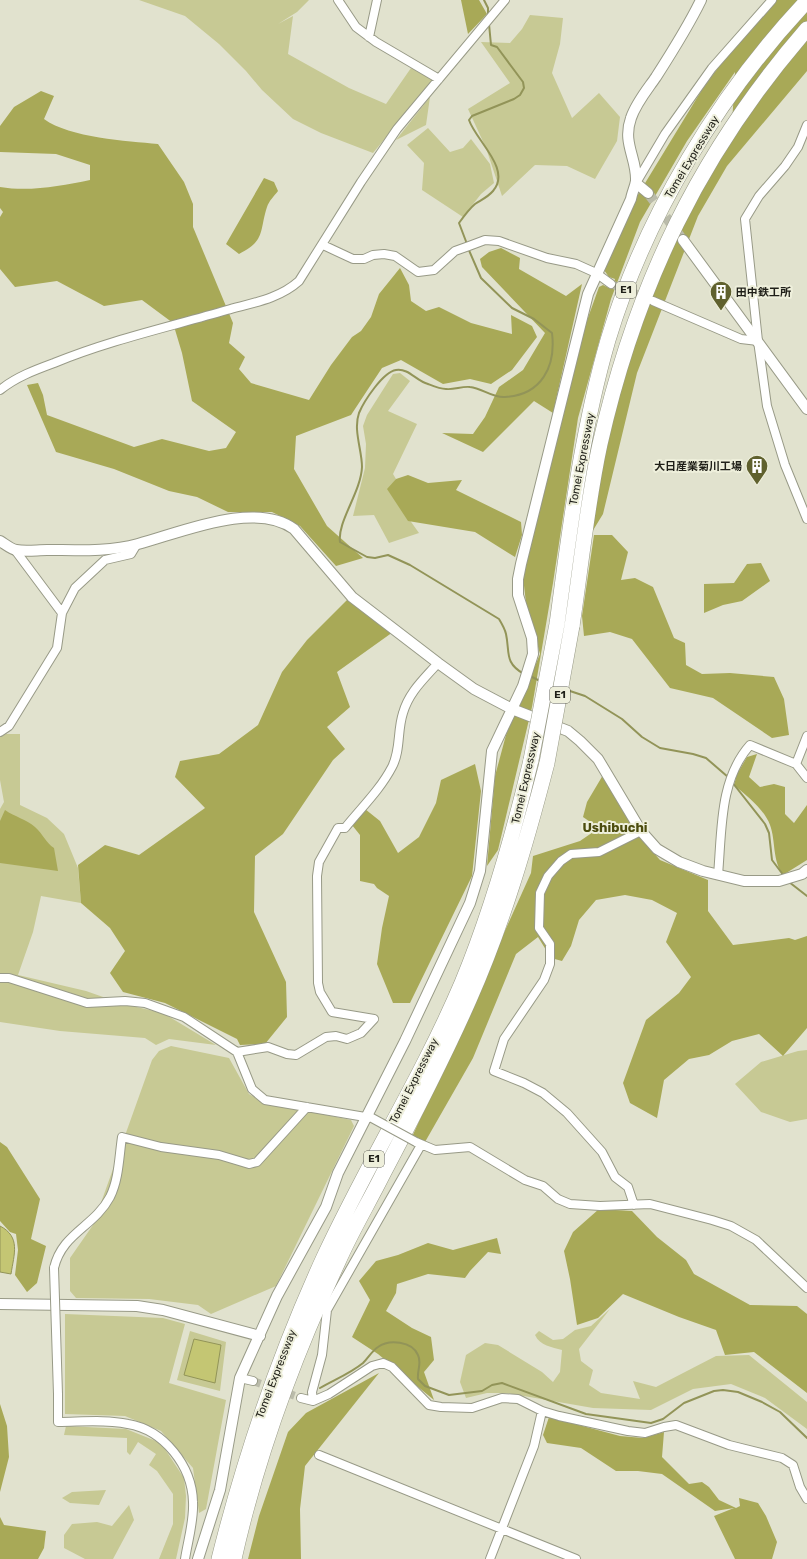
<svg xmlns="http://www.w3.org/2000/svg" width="807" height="1559" font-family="Rubik,'Noto Sans JP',sans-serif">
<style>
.green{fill:#c7c994}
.forest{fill:#a8a957}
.water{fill:#c4c673;stroke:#929458}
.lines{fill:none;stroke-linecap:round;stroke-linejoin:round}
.stream{stroke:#929458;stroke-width:2}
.minor-tunnel{stroke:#babbaa;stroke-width:8;stroke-dasharray:8 4;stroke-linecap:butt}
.tertiary-tunnel{stroke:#babbaa;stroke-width:10;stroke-dasharray:10 5;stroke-linecap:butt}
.minor-casing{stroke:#989a87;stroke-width:10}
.tertiary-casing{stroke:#989a87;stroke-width:12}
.motorway-casing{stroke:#989a87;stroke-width:16}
.minor{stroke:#fff;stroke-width:8}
.tertiary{stroke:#fff;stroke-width:10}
.motorway{stroke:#fff;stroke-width:15}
.minor-bridge-casing{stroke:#989a87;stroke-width:10;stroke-linecap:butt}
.motorway-bridge-casing{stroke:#989a87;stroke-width:16;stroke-linecap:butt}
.minor-bridge{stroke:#fff;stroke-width:8}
.motorway-bridge{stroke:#fff;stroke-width:15}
.labels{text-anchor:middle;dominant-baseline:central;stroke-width:4;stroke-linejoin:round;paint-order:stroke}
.shield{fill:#eeefdb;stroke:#5d5d52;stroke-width:1}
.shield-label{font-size:10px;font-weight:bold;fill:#1f1f18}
.street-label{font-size:11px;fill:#1f1f18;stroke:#eeefdb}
.poi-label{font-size:11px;font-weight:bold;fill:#1f1f18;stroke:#eeefdb;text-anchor:start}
.quarter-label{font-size:13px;font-weight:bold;fill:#4c4c0e;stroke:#eeefdb}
</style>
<rect width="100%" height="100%" fill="#e1e2ce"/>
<path class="green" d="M139 0H309L297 12 278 24 293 16 288 54 349 88 386 104 411 68 433 80 373 153 321 133 293 119 262 90 246 71 219 44 185 16Z
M530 15 563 18 560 44 552 73 572 118 599 93 620 117 617 141 595 179 567 166 535 165 502 196 486 148 468 109 510 83 481 42 510 43 522 29Z
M430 97 426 125 396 140Z
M428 128 450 152 463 148 471 139 490 164 494 183 481 194 463 217 422 190 424 163 407 145Z
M400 373 410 381 388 411 417 424 393 474 396 479 389 491 419 533 389 543 374 515 353 516 365 468 366 444 363 426 367 415 393 374Z
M6 734H20V805L47 818 64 834 78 868 81 903 41 896 33 932 18 975 86 991 123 1004 163 1013 216 1045 169 1039 156 1045 145 1038 60 1031 0 1022V809L4 802 0 780V737Z
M171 1046 229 1058 249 1094 262 1102 351 1120 354 1126 276 1286 211 1314 198 1305 149 1299 76 1298 70 1291V1258L93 1225 152 1060 159 1051Z
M807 1050V1119L790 1122 761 1112 735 1084 761 1062 798 1051Z
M610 1309 579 1349 581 1361 593 1370 589 1385 601 1393 640 1399 633 1381 656 1387 716 1356 749 1355 807 1402V1429L765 1398 731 1384 693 1389 651 1410 593 1408 506 1393H487L466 1398 460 1382 466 1355 485 1343 498 1345 542 1372 553 1382 560 1372 562 1350C552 1347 540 1346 535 1335L539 1331 553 1340 563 1339 575 1330 591 1326Z
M65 1314 163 1318 185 1324 169 1383 226 1400 206 1509 199 1513 193 1468 161 1431 125 1416 65 1414Z
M190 1331 226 1342 220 1391 177 1380Z
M66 1426 126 1429 161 1443 184 1478 186 1496 185 1518 176 1559H159L173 1524V1494L157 1471 149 1465 156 1454 138 1442 130 1455 127 1452V1438L64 1435Z
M106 1490 99 1505 70 1503 62 1498 72 1492Z
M129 1505 134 1520 113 1559H85L64 1548V1535L72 1524 97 1522 112 1526Z"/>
<path class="forest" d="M461 0H479L487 14 468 34Z
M772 0H807V71L727 166 698 216 637 373 603 514 592 532 610 423 640 318 692 200 731 142 735 72 687 141 640 222 611 299 578 418 553 583 532 707 498 850 487 866 495 776 506 735 540 654 526 603 523 577 585 326 599 287 603 285 611 289 615 279 609 277 604 270 636 198 703 88 749 26Z
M41 91 54 96 44 119C70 138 127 141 158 144L184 182 193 204V227L233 323 229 343 245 357 239 369 251 383 309 400 331 365 352 337 361 331 371 317 379 294 400 268 409 285 411 301 426 311 439 307 471 323 512 334 511 315 532 326 537 337 512 370 491 384 470 379 443 384 401 360 382 368 351 415 296 436 294 469 327 526 363 558 336 566 300 526 272 512H228L197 497 169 491 114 469 56 452 27 385 38 383 43 395 47 415 134 447 162 439 209 451 226 448 236 432 192 401 182 353 173 323 142 300 104 306 57 281 15 287 0 269V217L3 212 0 208V187C29 192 61 186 90 180V165L56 154 0 152V126L14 107Z
M264 178 274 182 278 191C274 196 269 201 267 207 259 232 266 240 239 254L226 244Z
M501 248 520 258 519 269 566 296 582 284 553 413 534 401 483 452 442 433 473 434 485 417 499 387 523 370 545 333 482 267 480 259 489 252Z
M408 475 428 483 462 480 456 490 521 522 522 535 515 557 475 532 408 521 387 489 396 479Z
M594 535H612L628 552 621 580 635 578 653 587 674 638 685 643 686 665 702 674 730 673 774 677 784 699 789 735 772 738 713 698 670 688 632 639 610 632 584 636 582 616Z
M761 563 770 581 742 601 723 605 704 613V584L734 583 747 564Z
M349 598 393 632 337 672 350 707 327 727 345 749 333 760 283 834 255 856 254 912 286 982 287 1017 265 1044 240 1045 237 1039 165 1003 123 992 110 973 125 951 110 928 81 903 78 865 105 845 139 855 205 808 175 777 180 761 219 754 258 725 282 672 307 640Z
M757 754 749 777 760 787 774 784 785 787V814L794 823 807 805V860L783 875C772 860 776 841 770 825 764 809 747 796 734 785L737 774 747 757Z
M475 764 481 791 472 876 410 1003H393L377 964 382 928 389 896 377 888 374 884 360 881V835L352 825 365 809 380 821 398 853 419 837 436 803 441 780Z
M603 775 639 836 660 860 708 880V911L733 945 789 938 795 940 807 936V1028L783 1056 759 1034 732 1041 709 1055 689 1059 664 1080 657 1118 630 1103 623 1083 646 1020 679 993 691 977 666 942 677 913 652 900 625 895 596 900 579 920 571 946 562 961 551 958 538 937 516 954 473 1058 425 1142 412 1137 531 873 533 856 580 841 599 828 583 817 587 802Z
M5 810C15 817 26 819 35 827 43 834 46 843 54 848L58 871 0 863V821Z
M0 1142 7 1147 40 1199 31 1239 46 1246 37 1283 27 1292 15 1275 18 1250 16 1234 10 1232 0 1221Z
M599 1209 632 1211 657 1237 686 1260 694 1274 750 1305 797 1306 807 1314V1393L754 1352 725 1355 716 1330 679 1317 623 1294 598 1318 577 1325 570 1279 564 1251 573 1232Z
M497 1238 501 1254 488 1252 470 1271 465 1278 428 1274 397 1284 396 1293 386 1311 412 1328 431 1337 434 1360 424 1372 434 1400 378 1354 352 1337 370 1300 359 1281 376 1261 398 1255 428 1243 453 1250Z
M379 1373 305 1466 300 1509 301 1559H248L259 1516 288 1432 306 1413Z
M0 1404 7 1426 9 1457 0 1492Z
M549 1417 620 1436 643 1438 664 1432 662 1457 689 1484 702 1482 709 1487 719 1500 736 1508 740 1506 739 1498 758 1503 766 1516 777 1542 772 1559H735L714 1516 734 1508 715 1511 662 1474 638 1471H616L581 1448 547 1443 543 1435Z
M0 1517 4 1525 46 1531 44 1548 38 1559H0Z"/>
<path class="water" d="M0 1226C21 1237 14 1254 11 1274L0 1272Z
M194 1339 221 1345 215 1383 184 1375Z"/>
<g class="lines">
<path class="stream" d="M484 0 488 8V16
M467 244 459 223C464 216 469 209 475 204 481 200 488 197 493 191 512 169 476 141 469 120L472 116 514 99 520 95 524 88 523 82 497 47 491 45 489 24
M468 248 481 278 512 308 534 319 552 333C556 366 542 395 505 397 492 398 482 388 470 387 462 386 454 390 446 389 440 389 433 386 428 384 416 381 409 368 396 370 383 372 364 401 359 413 353 430 362 450 362 467 361 492 337 522 340 542L367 557 375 558 388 555 410 565 499 619C502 624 505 629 506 634 510 652 504 663 524 674
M530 676 540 681
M567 690 585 696 622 719 642 737 660 748 693 754 706 758 728 777
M732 782 765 824 769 833 772 860 784 876
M789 882 807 896
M320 1388C334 1380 351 1373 363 1363 368 1358 372 1351 378 1347 389 1339 412 1341 418 1355 422 1363 417 1370 418 1379L425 1386 449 1395 482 1391 492 1385 502 1383 586 1414 651 1423 663 1419 684 1403 714 1391 723 1390 738 1392 762 1402 780 1412 807 1438"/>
<path class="minor-tunnel" d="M611 284 647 298
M253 1381 301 1398"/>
<path class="tertiary-tunnel" d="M648 193 683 240"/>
<g class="minor-casing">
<path id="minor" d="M338 0 356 27 376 42 439 79
M369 37 377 0
M807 125 798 147 785 166 759 196 745 219 758 341 767 406 785 465 807 519
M636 183 665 134 712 68 772 0
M323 245 353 259H364L373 255 384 254 395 256 418 272 434 270 455 251 469 246 485 240 499 241 547 258 576 264 596 273 611 284
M653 301 741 339 758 341
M0 390C16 377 35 370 54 363 110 340 169 327 227 310 252 303 279 299 299 281L361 182 397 129 505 0
M15 550 62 613
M0 732 9 726 57 648 62 613 75 588 105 560 131 554 137 544
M796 764 807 736
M718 875C722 831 719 780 750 745L796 764 807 778
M0 978H9L87 1003 125 1001 145 1003 184 1017 237 1052 252 1089 265 1100 371 1118
M237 1052 268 1047 287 1054 296 1055 326 1037 336 1036 347 1039 361 1033 374 1019 332 1012 320 992 318 983 317 876 319 862 338 828H345C361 808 380 790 392 767 401 750 397 731 403 713 409 692 424 679 438 663
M416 1142 435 1150 470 1147 525 1180 543 1186 558 1199 570 1204 600 1206 650 1204 712 1220 731 1226 756 1240 807 1288
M634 1205 628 1187 615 1177 602 1152 567 1113 543 1093 524 1083 494 1071 504 1039 544 980 550 964V944L539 928 540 893 548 876 561 861 571 854 599 852 641 831
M54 1268C62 1233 94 1227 110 1197 119 1179 119 1157 122 1137L161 1147 219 1155 249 1164 257 1162 307 1107
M240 1378 253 1381
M58 1394V1422C80 1422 105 1419 128 1424 164 1430 192 1466 193 1502 194 1521 188 1540 185 1559
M301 1398 313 1401 329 1394 372 1366 383 1363 392 1367 429 1405 441 1407 472 1408 502 1398 518 1399 542 1411 559 1416 628 1431 645 1433 664 1427 676 1425 729 1445 782 1458 793 1465 800 1487 807 1499
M313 1401 312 1392 322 1355 327 1310 421 1145
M319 1455 576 1559
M490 1559 534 1446 542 1411"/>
</g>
<g class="tertiary-casing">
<path id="tertiary" d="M636 183 648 193
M683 240 807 409
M0 541C5 544 11 549 16 550 26 552 37 550 47 550 76 550 109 552 138 544 180 533 255 500 294 529L352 597 438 663 474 689 512 709 568 731 580 741 598 759 641 831 657 849 679 862 703 871 744 881H779L802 874 807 870
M0 1304 137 1306 163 1310 260 1336
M198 1559 220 1490 240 1378 277 1296 326 1207 338 1173 405 1041 470 903 480 871 492 751 523 686 533 654 532 638 518 595V579L521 564 588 294 631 199C632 193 635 187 636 181 637 158 622 143 631 118 636 103 647 90 656 77 672 52 688 27 701 0"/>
</g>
<g class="motorway-casing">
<path id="motorway" d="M557 624C570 529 581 433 608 340 645 217 719 94 807 1
M572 626C581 566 587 504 600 444 636 285 700 152 807 29
M219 1559C245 1455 279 1355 324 1257 367 1164 422 1077 462 983 492 910 513 836 531 760
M234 1559C257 1456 293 1358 338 1262 351 1232 368 1204 383 1174 413 1117 443 1059 469 1000 503 923 526 844 547 763"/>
</g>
<use href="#minor" class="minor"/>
<use href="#tertiary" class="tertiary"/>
<use href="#motorway" class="motorway"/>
<g class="minor-bridge-casing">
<path id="minor-bridge" d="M372 1118 416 1142
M54 1268 58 1394"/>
</g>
<g class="motorway-bridge-casing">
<path id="motorway-bridge" d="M531 760 557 624
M547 763 572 626"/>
</g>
<use href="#minor-bridge" class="minor-bridge"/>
<use href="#motorway-bridge" class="motorway-bridge"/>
</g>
<defs>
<g id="building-pin" transform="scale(1.15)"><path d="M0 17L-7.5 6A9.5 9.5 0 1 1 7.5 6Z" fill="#60612e" stroke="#eeefdb"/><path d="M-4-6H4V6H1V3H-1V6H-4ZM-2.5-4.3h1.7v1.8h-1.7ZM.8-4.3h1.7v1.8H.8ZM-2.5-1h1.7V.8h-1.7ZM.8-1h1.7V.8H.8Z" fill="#fff"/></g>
</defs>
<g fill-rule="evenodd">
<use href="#building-pin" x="721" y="292"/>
<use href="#building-pin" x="757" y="466"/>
</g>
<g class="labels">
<g class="shield">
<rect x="616" y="282" width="20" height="16" rx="3"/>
<rect x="550" y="687" width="20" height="16" rx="3"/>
<rect x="364" y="1151" width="20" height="16" rx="3"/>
</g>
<g class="shield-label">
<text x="626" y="290">E1</text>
<text x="560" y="695">E1</text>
<text x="374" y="1159">E1</text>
</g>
<g class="street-label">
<text transform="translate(692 157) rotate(-59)">Tomei Expressway</text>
<text transform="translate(582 459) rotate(-79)">Tomei Expressway</text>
<text transform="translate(526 778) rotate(-77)">Tomei Expressway</text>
<text transform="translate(414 1081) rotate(-63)">Tomei Expressway</text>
<text transform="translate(276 1374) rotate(-69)">Tomei Expressway</text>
</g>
<g class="poi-label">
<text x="736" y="292">田中鉄工所</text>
<text x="742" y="466" text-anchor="end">大日産業菊川工場</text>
</g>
<g class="quarter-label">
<text x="615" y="827">Ushibuchi</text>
</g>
</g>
</svg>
